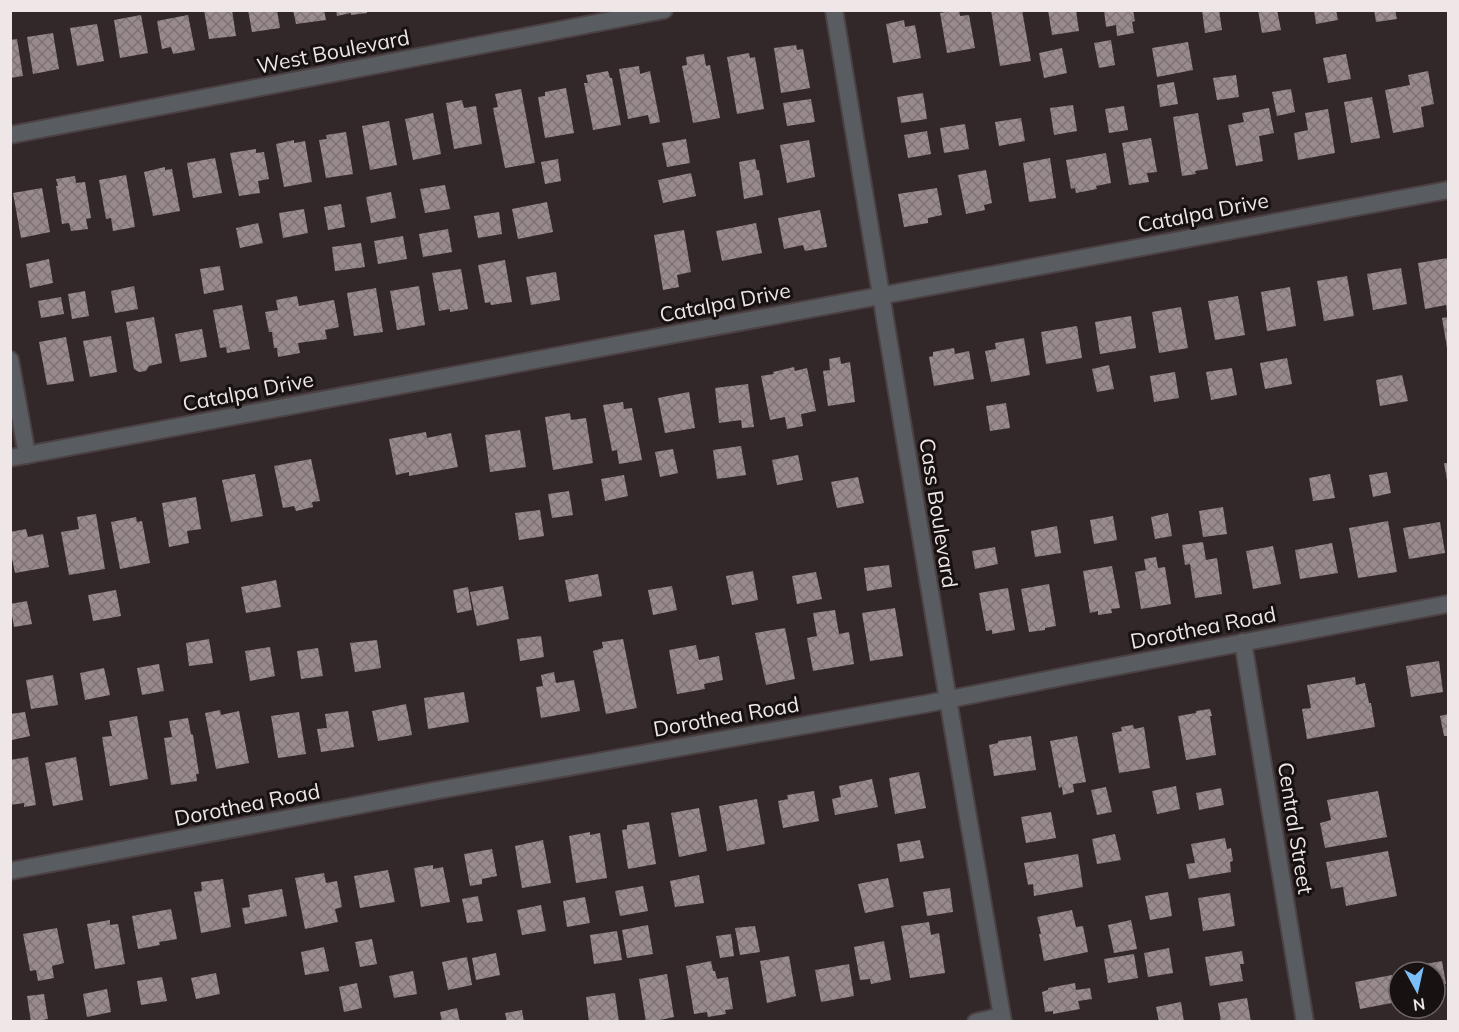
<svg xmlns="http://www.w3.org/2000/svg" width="1459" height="1032" font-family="Mulish,sans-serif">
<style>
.building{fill:url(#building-cross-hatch)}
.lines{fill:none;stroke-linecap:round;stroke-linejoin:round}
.minor-casing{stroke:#4c4244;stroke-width:20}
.tertiary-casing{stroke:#4c4244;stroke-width:20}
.minor{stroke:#595d61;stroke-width:16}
.tertiary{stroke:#595d61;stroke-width:16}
.labels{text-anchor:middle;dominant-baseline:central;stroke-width:6;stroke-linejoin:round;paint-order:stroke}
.street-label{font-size:21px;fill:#eee6e7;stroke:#171112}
</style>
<defs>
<pattern id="building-cross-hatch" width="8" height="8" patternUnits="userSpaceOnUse" patternTransform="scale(1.5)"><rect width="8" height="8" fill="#998b8d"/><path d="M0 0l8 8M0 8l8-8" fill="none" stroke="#7c7274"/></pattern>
</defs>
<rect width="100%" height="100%" fill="#322729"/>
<path class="building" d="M204 10H232L236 36 209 39Z
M248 10H277L280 28 252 32Z
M293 10H324L326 20 296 24Z
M336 10H367V13L351 15V13L337 16Z
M959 10 960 16 969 15 975 48 947 53 940 13Z
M991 10H1022L1031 61 1000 66Z
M1048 10H1076L1079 31 1052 35Z
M1104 10H1133L1135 21 1132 22 1134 33 1117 36 1116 25 1106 27Z
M1202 10H1219L1222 30 1205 33Z
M1258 10H1277L1281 30 1262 33Z
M1314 10H1336L1338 20 1316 24Z
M1374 10H1395L1397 19 1376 22Z
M141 15 148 53 120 58 114 20Z
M188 15 195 50 173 54 171 47 162 49 157 21Z
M904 20 905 27 915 25 921 58 893 63 886 24Z
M97 24 104 61 77 66 70 28Z
M53 33 59 69 33 74 27 37Z
M17 39 23 76 10 78V40Z
M1111 40 1115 65 1099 68 1094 43Z
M1188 42 1193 70 1157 77 1152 48Z
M796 45 797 50 803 49 810 88 781 93 774 48Z
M1062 48 1067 73 1044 78 1039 53Z
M749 53 750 58 755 57 764 109 737 114 727 57Z
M704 54 706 66 710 65 720 118 693 123 682 66 687 65 686 57Z
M1346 54 1351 79 1328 83 1323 58Z
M639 66 640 74 650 71 660 122 650 124 648 115 628 119 619 69Z
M608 71 610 78H612L621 125 593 130 584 83H588L586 75Z
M1428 71 1434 104 1421 107 1424 127 1393 133 1385 90 1410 85 1408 75Z
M1236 75 1239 97 1217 100 1213 78Z
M1174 82 1178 104 1160 107 1157 85Z
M566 88 574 133 545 138 538 97 545 96V92Z
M521 89 535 163 505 168 493 108 498 107 495 94Z
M1291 89 1295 112 1277 116 1272 92Z
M923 93 927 119 901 123 897 97Z
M1372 97 1380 138 1351 143 1344 102Z
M811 99 815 122 787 126 783 103Z
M462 100 464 108 476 106 482 144 454 149 446 103Z
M1073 105 1077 131 1054 135 1050 108Z
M1124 106 1128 130 1109 133 1105 109Z
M1269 108 1274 133 1259 136 1263 161 1236 166 1228 125 1244 122 1242 113Z
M1328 109 1335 153 1298 160 1294 133 1308 130 1305 113Z
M433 113 441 154 413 160 405 119Z
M1198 113 1208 169 1195 171 1196 174 1182 176 1173 117Z
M1021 118 1025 141 999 146 995 122Z
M389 121 397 165 370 170 362 126Z
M965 124 969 149 944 153 940 128Z
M927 131 931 154 908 158 904 135Z
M346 132 353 174 326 178 319 140 327 139 326 135Z
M1151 138 1157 172 1147 173 1149 182 1129 185 1122 143Z
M686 139 690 163 667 167 662 143Z
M294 140V143L305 141 312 182 284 187 276 144Z
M809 140 815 177 787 183 780 145Z
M256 149V153L264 152 269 179 258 181 260 193 239 196 230 153Z
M1106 153 1111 183 1096 186 1097 189 1076 193 1075 188 1071 189 1066 160Z
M215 158 222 193 193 198 187 163Z
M1050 158 1056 198 1029 202 1023 163Z
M558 159 561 181 545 184 541 162Z
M755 159 757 170H759L763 195 744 199 739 162Z
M165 167V170L172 169 180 211 153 216 144 172Z
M986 170 992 203 984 205 985 210 966 214 958 175Z
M691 173 696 196 663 203 658 180Z
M126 175 135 227 113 231 111 218 106 219 99 180Z
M75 176 76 183 85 182 91 218 86 219 88 229 71 231 69 223 62 224 56 186H58L56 179Z
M445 185 450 209 425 213 420 189Z
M42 188 50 232 21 238 13 193Z
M937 188 942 215 928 218V223L904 227 898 194Z
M391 192 396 218 371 223 366 197Z
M547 202 553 232 518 239 512 209Z
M341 204 345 227 328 230 324 207Z
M304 209 308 233 283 238 279 213Z
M820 210 827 247 805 251 803 245 784 249 778 218Z
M499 212 502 234 478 238 474 216Z
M258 223 263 243 240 248 236 228Z
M756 223 762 253 722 261 716 231Z
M448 229 452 252 423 257 419 234Z
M684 230 691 272 677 275 679 287 663 290 654 235Z
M403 236 407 259 378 264 374 241Z
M361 243 365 267 335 271 332 247Z
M1448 258V312H1447L1446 305 1425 309 1418 263Z
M49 259 53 283 30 288 26 264Z
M505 260 512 302 491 305 490 302 485 303 478 265Z
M220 266 224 290 204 294 200 269Z
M1401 268 1407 304 1373 310 1367 274Z
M461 269 468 309 450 312V309L439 311 432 273Z
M556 272 560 300 531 305 526 277Z
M1347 276 1354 316 1324 321 1317 281Z
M134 286 138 309 115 313 111 291Z
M419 286 425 325 397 330 390 291Z
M1290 287 1296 326 1267 331 1261 292Z
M376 288 383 332 354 336 347 293Z
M85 291 89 316 72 319 68 294Z
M297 296 299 306 334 300 339 327 325 330 327 339 298 343 300 353 278 357 277 348H274L272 332H269L265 312 278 310 276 300Z
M1238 296 1245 335 1215 340 1208 301Z
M61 297 64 314 41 318 38 301Z
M242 305 250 349 227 353 226 347 220 348 213 310Z
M1181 307 1188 348 1159 353 1152 312Z
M1131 316 1136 348 1100 354 1095 322Z
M154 317 162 363 149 366 146 371 139 372 134 369 126 322Z
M1448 317V348H1447L1442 318Z
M1077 326 1082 358 1046 364 1041 332Z
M202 329 207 357 180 362 175 334Z
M111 336 117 372 90 377 83 341Z
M66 337 74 381 47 385 39 342Z
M1024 338 1030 375 991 382 985 351 996 349 995 343Z
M954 348 955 354 969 351 974 379 934 386 929 357 933 356V352Z
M840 357 841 364 850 362 855 402 828 406 823 371 830 370 829 359Z
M1287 358 1292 384 1265 389 1260 363Z
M1109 365 1114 389 1097 392 1092 369Z
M794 367 795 371 807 368 816 411 801 414 803 426 787 429 785 417 770 420 761 376 774 374 773 372Z
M1232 368 1237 395 1211 400 1206 372Z
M1175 372 1179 398 1154 402 1150 376Z
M1402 375 1408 401 1380 406 1376 380Z
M748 384 754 427 742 428 741 420 719 423 715 388Z
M689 392 695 428 665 433 658 398Z
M623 402 624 409 632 408 642 460 619 464 617 450 612 451 603 405Z
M1006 403 1010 428 990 431 986 406Z
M570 413 571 420 586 418 593 463 553 470 545 417Z
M520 430 526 467 490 472 485 435Z
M426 432 427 438 451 433 458 467 409 476V472L396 475 389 439Z
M741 446 746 475 717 479 713 450Z
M673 449 678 473 660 477 655 452Z
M798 455 803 480 777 485 772 460Z
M311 459 320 501 312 502 313 507 296 511 294 506 283 508 274 466Z
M1444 463H1448V480H1447Z
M1387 472 1391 493 1373 497 1369 475Z
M255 474 263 516 231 522 222 480Z
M1330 474 1335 498 1313 501 1309 478Z
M624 475 628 496 605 501 601 479Z
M858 477 864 503 837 508 831 482Z
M569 491 573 515 552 518 548 494Z
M196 497 201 529 187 531 189 543 169 547 162 503Z
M1223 507 1227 534 1203 537 1199 511Z
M540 510 544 536 519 540 515 513Z
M1168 513 1172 536 1155 539 1151 517Z
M96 514 105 569 69 575 61 532 79 529 77 517Z
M1113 516 1117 540 1094 544 1090 520Z
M136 517 137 522 142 521 150 563 120 569 111 522Z
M1388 521 1397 572 1358 578 1349 528Z
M1440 522 1445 553 1409 559 1403 528Z
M1057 526 1061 553 1035 557 1031 531Z
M26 529 28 537 43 534 49 567 15 573 10 549V532Z
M1203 542 1206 560 1217 558 1222 594 1195 598 1190 564 1185 565 1182 545Z
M1332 543 1338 573 1300 579 1295 550Z
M1273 546 1281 584 1253 589 1246 551Z
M995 547 998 564 975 569 972 551Z
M1156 557 1158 568 1165 567 1171 604 1141 609 1135 572 1146 570 1144 559Z
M889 565 892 587 867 591 864 568Z
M1112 566 1120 608 1111 609 1112 613 1098 615V611L1090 613 1083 571Z
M753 571 758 600 732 605 726 576Z
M816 572 822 599 797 604 792 576Z
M598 574 602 596 569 602 565 580Z
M276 580 281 607 246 613 241 587Z
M1049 584 1056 626 1045 628V630L1029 632 1021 589Z
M503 586 509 619 477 626 470 592Z
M672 586 677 610 653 615 648 590Z
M468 587 472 610 457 613 453 590Z
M1008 588 1015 630 992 634V630L986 631 979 593Z
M116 590 121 616 93 621 88 595Z
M27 601 32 624 14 627 10 604Z
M895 608 903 656 870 661 862 613Z
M835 610 839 634 849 632 854 664 813 671 807 638 817 636 813 613Z
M785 628 795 679 766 685 755 633Z
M541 636 544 657 520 661 517 639Z
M209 639 213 663 189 666 186 643Z
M623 639 637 708 606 714 593 651 603 648 602 642Z
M377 640 381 668 355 672 350 643Z
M696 645 699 660 719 656 723 680 704 684 705 689 677 694 669 650Z
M270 647 275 676 250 681 245 651Z
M318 648 323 676 301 679 297 651Z
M1439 661 1443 692 1411 697 1406 666Z
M159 664 164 691 142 695 137 668Z
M104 668 110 695 85 700 80 673Z
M554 672 556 683 574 680 580 711 541 718 536 687 543 686 541 675Z
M53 675 58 705 31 709 26 680Z
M1355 677 1356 685 1365 683 1369 703H1371L1375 727 1307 739 1302 709 1311 708 1307 685Z
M464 692 469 722 428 729 424 698Z
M406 704 412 735 378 741 372 711Z
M1210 709 1212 716H1210L1216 755 1186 760 1178 716 1196 713V711Z
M220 710 221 715 239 711 249 763 216 769 205 713Z
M348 711 354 747 321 752 317 729 327 728 325 714Z
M25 712 30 736 12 740 10 733V714Z
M299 712 306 754 278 758 271 716Z
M1448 714V736H1444L1440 716Z
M137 716 148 779 110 786 102 737 112 736 109 721Z
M188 718 191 734 193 735 199 774H196L197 781 171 785 164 738 172 737 169 721Z
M1133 725 1134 729 1144 727 1150 768 1119 773 1112 733 1122 731 1121 727Z
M1031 736 1036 770 994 776 989 745 998 743V741Z
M1077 736 1086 782 1073 784 1074 792 1063 795 1062 787 1059 788 1050 741Z
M28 757 36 805 24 807V803L10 805V760Z
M76 757 83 800 53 806 45 763Z
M919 772 926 808 895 814 889 778Z
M872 779 878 807 835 815 832 799 841 797 839 786Z
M1176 786 1180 809 1157 814 1152 791Z
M1106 787 1112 812 1097 815 1091 790Z
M1221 788 1224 805 1199 810 1196 793Z
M814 791 819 821 783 828 778 801 788 799 787 795Z
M1378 791 1387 837 1325 848 1320 823 1331 820 1327 800Z
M757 799 765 844 727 851 719 806Z
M699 808 707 851 679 857 671 813Z
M1051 812 1056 838 1026 843 1021 817Z
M649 822 656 864 628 869 622 830 627 829V825Z
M590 832V835L600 833 607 878 576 883 569 836Z
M1115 834 1121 860 1097 864 1092 839Z
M1225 838 1227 849 1231 848 1233 861 1230 862 1231 872 1189 879 1186 864 1195 863 1191 844Z
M543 840 551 883 522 888 515 846Z
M920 840 924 858 900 862 897 844Z
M492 849 497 876 482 879V884L470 886 464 854Z
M1388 851 1397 896 1346 906 1343 887 1331 889 1326 862Z
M1078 854 1083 887 1034 896 1033 884 1028 885 1024 863Z
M433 865V869L443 867 450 902 421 907 414 868Z
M388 870 395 902 360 908 354 876Z
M324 873 326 883 337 881 342 907 335 909 338 922 305 929 295 878Z
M699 875 704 903 675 907 670 881Z
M888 878 894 907 865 913 858 884Z
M223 879 231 927 201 933 194 892 202 891 201 882Z
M643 886 648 911 620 916 615 891Z
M950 888 953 912 927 916 923 892Z
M282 889 287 916 245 924 242 908 250 907 248 895Z
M1168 892 1172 916 1150 920 1145 896Z
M1230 893 1235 926 1203 931 1198 898Z
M478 896 483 921 467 923 462 899Z
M585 897 590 923 567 927 563 901Z
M541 905 546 931 522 935 517 910Z
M171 909 177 939 159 942 160 945 138 949 132 916Z
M1072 910 1076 927 1083 926 1088 952 1044 961 1039 934H1041L1037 917Z
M110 920V925L118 924 125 964 95 969 87 924Z
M1131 920 1137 949 1114 953 1108 925Z
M929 922 931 935 939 933 945 973 910 978 901 926Z
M648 925 653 954 627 958 622 930Z
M755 926 760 952 740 955 735 928Z
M57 928 64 963 52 966 54 978 38 981 36 970 30 971 23 934Z
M617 931 622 960 594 964 590 935Z
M731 934 734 956 720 958 716 936Z
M372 939 377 964 360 967 355 942Z
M884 941 891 980 871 984 870 979 860 980 854 947Z
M324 947 329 971 305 975 301 952Z
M1169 948 1173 973 1148 977 1144 953Z
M1242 951 1244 964H1240L1243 981 1210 986 1205 957Z
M496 953 500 975 476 980 472 958Z
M1134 954 1138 978 1108 983 1104 959Z
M789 956 796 996 767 1003 760 961Z
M467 957 472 985 448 990 442 962Z
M711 961 713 971H715L717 979 728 977 733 1009 725 1010 726 1014 708 1017 707 1012 694 1014 686 966Z
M1442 961 1446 984 1435 985V972H1421L1420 965Z
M849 964 854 996 821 1002 815 970Z
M413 971 417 994 394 998 389 976Z
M216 973 220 994 196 999 191 978Z
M667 974 674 1017 660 1020V1022H646L639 979Z
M1392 975 1397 1002 1360 1009 1355 982Z
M162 977 167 1001 141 1005 137 981Z
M357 983 362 1008 344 1012 339 987Z
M1075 983 1076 990 1090 988 1092 999 1078 1001 1080 1009 1053 1014V1011L1045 1012 1042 992 1048 990V988Z
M107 989 111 1012 87 1017 83 994Z
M615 993 619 1022H589L586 997Z
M44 994 48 1019 31 1022 27 996Z
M1247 998 1251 1022H1221L1218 1003Z
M1181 1002 1184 1022H1159L1156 1007Z
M457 1008 460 1022H442L440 1012Z
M522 1010 524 1022H507L505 1013Z"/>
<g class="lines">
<g class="minor-casing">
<path id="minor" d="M834 10 944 676 1003 1022
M10 135 664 10
M10 360 27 455
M1243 642 1305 1022
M10 871 433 791 925 704 1087 672 1448 604
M976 1022 1002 1016"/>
</g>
<g class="tertiary-casing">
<path id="tertiary" d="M10 458 1448 190"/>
</g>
<use href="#minor" class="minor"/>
<use href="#tertiary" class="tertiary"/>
</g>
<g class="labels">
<g class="street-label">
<text transform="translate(333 51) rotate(-11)">West Boulevard</text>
<text transform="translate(1203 212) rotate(-11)">Catalpa Drive</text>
<text transform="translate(725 302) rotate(-11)">Catalpa Drive</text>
<text transform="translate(248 391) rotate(-11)">Catalpa Drive</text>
<text transform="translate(939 513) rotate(81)">Cass Boulevard</text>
<text transform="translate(1203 627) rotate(-11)">Dorothea Road</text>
<text transform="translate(726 716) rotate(-10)">Dorothea Road</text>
<text transform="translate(247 804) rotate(-11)">Dorothea Road</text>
<text transform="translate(1296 828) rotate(81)">Central Street</text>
</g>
</g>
<rect width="1459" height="1032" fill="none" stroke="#eee6e7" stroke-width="24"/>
<g transform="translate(1417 990) rotate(172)"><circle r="28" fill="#171112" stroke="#6d6667" stroke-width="1.5"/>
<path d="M0-4.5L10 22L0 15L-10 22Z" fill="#7cbef9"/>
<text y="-9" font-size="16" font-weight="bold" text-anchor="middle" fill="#eee6e7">N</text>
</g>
</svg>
